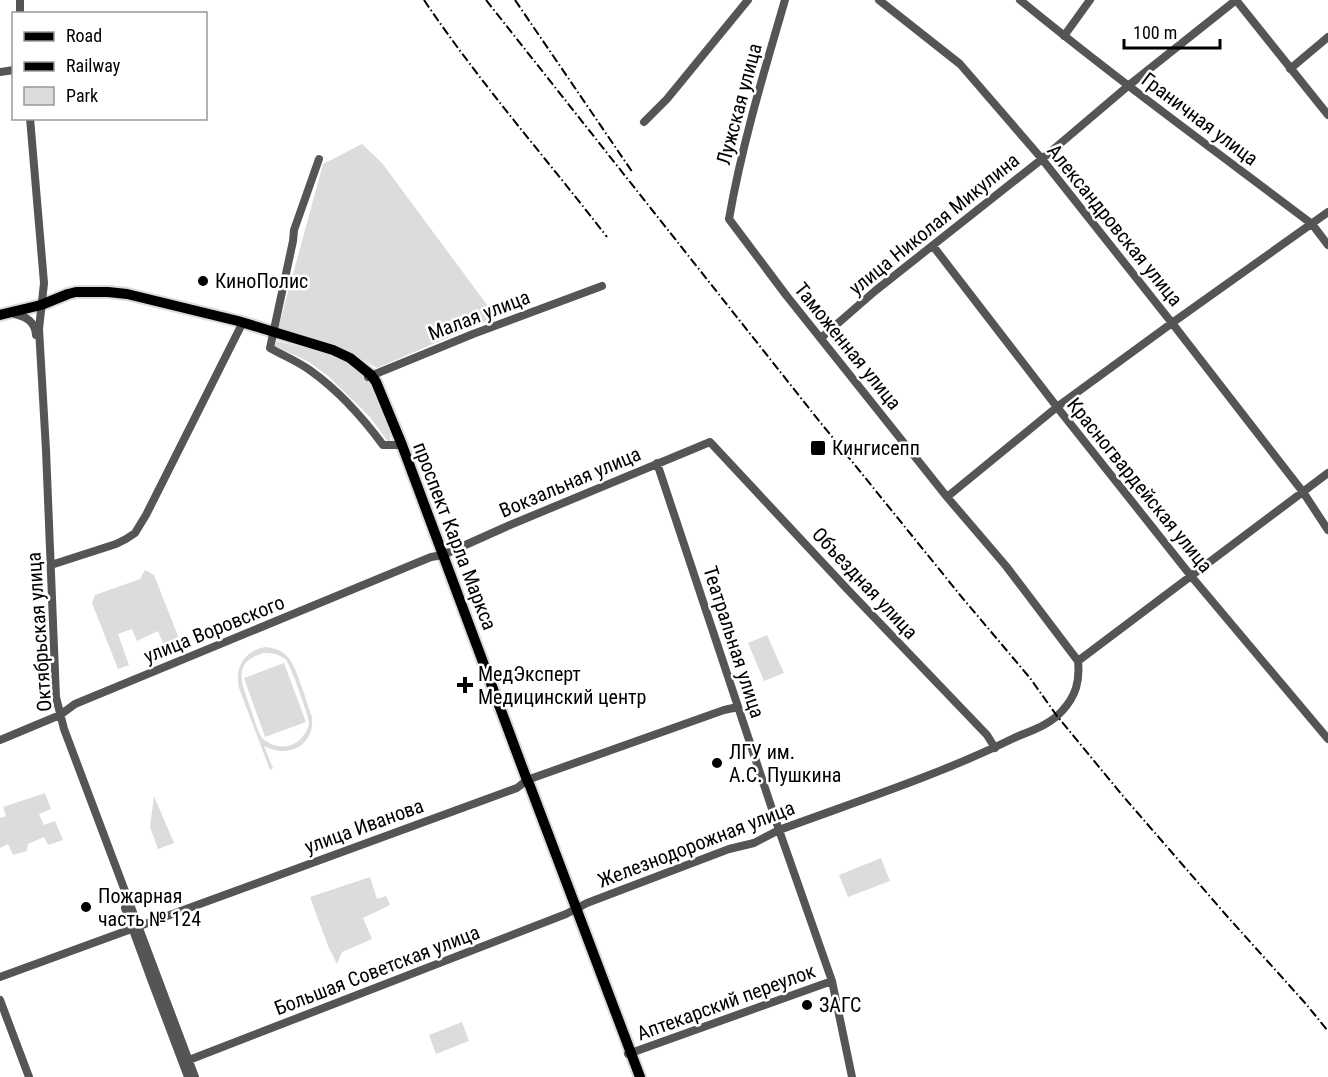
<svg xmlns="http://www.w3.org/2000/svg" width="1328" height="1077" font-family="'Roboto Condensed',sans-serif">
<style>
.green{fill:#dcdcdc;fill-rule:evenodd}
.lines{fill:none;stroke-linecap:round;stroke-linejoin:round}
.major-casing{stroke:#dbdbdb;stroke-width:14}
.minor{stroke:#555;stroke-width:8}
.major{stroke:#000;stroke-width:10}
.rail{stroke:#000;stroke-width:2;stroke-dasharray:9 3 1.5 3;stroke-linecap:butt}
.poi-dot{fill:#000;stroke:#fff;stroke-width:2}
.labels{text-anchor:middle;dominant-baseline:central;stroke-width:5;stroke-linejoin:round;paint-order:stroke}
.street-label{font-size:20px;fill:#000;stroke:#fff}
.poi-label{font-size:20px;fill:#000;stroke:#fff;text-anchor:start}
</style>
<rect width="100%" height="100%" fill="#fff"/>
<path class="green" d="M362 144 382 163 496 317 377 368 344 349 278 329 323 164Z
M276 341 311 350 330 351 349 360 364 377 373 383 388 418 391 441 388 442 370 417 328 376 309 362 275 346Z
M145 570 154 575 180 641 164 646 158 631 137 641 132 629 118 634 129 665 118 669 92 603 95 595 140 579Z
M767 635 784 673 764 681 748 643Z
M265 647C290 649 294 665 301 685 305 696 308 706 312 717 315 746 288 759 264 746L273 768 270 770 239 688C234 667 245 651 265 647ZM264 653C272 653 280 654 286 660 290 664 309 717 309 723 309 727 306 732 303 736 293 750 274 749 262 738 256 728 254 717 250 707 242 683 231 662 264 653Z
M284 663 306 722 265 737 244 678Z
M45 793 51 809 39 814 44 825 55 821 63 840 48 845 44 837 28 844 27 851 13 855 8 844 0 848V818L6 816 3 807Z
M154 796 174 843 158 849 150 827Z
M881 858 890 881 848 897 839 875Z
M370 877 377 899 386 896 390 905 363 918 372 939 342 952 337 964 328 946 310 897Z
M462 1022 469 1041 436 1054 429 1035Z"/>
<g class="lines">
<g class="major-casing">
<path id="major" d="M0 315 41 305 68 294 76 292H108L127 294 238 321 333 350 350 358 371 375 376 382 402 445 446 563 527 780 530 786 640 1077"/>
</g>
<path class="minor" d="M20 0V14
M785 0C764 72 742 144 729 219L786 295 947 497 1006 566 1078 661
M879 0 960 64 1042 159 1172 323 1303 492 1328 530
M1020 0C1115 78 1214 150 1312 224L1328 245
M1236 0 1328 115
M1064 36 1090 0
M1290 69 1328 37
M0 72 14 70
M30 118 44 283 39 329 46 450 56 697 64 729 195 1077
M644 122 667 99 748 0
M319 159 294 230 293 241 270 348C284 356 299 362 311 371 339 391 363 418 383 445H402
M933 246 1057 407 1191 576 1328 739
M15 314C27 317 35 322 36 335
M821 338 875 291 1042 159 1128 86 1236 0
M368 377 473 334 602 286
M657 463 779 830 832 981 852 1077
M947 497 1057 407 1172 323 1328 212
M51 565 116 544 126 539 135 533 146 515 243 322
M1078 661 1328 473
M0 740 60 715 75 704 431 557 443 555 510 525 710 442 849 591 987 735 995 748
M125 908 151 979 188 1077
M0 977 517 788 527 780 724 710 738 707
M0 1000 29 1077
M628 1054 832 981
M189 1060 566 914 587 903 729 849 754 843 779 830C858 801 939 775 1014 738 1030 731 1050 725 1062 711 1076 696 1080 681 1078 661"/>
<use href="#major" class="major"/>
<path class="rail" d="M424 0C480 83 546 158 607 237
M486 0 812 412 960 595 1030 678 1057 716 1123 796 1226 915 1306 1004 1328 1031
M515 0 633 173"/>
</g>
<g class="poi-dot">
<circle cx="203" cy="281" r="6"/>
<rect x="810" y="440" width="16" height="16" rx="3"/>
<path d="M462 676h6v6h6v6h-6v6h-6v-6h-6v-6h6z"/>
<circle cx="717" cy="763" r="6"/>
<circle cx="86" cy="907" r="6"/>
<circle cx="807" cy="1005" r="6"/>
</g>
<g class="labels">
<g class="street-label">
<text transform="translate(739 104) rotate(-75)">Лужская улица</text>
<text transform="translate(1200 119) rotate(37)">Граничная улица</text>
<text transform="translate(934 224) rotate(-39)">улица Николая Микулина</text>
<text transform="translate(1115 225) rotate(51)">Александровская улица</text>
<text transform="translate(479 315) rotate(-21)">Малая улица</text>
<text transform="translate(848 346) rotate(51)">Таможенная улица</text>
<text transform="translate(570 482) rotate(-23)">Вокзальная улица</text>
<text transform="translate(1140 485) rotate(51)">Красногвардейская улица</text>
<text transform="translate(455 536) rotate(69)">проспект Карла Маркса</text>
<text transform="translate(865 583) rotate(47)">Объездная улица</text>
<text transform="translate(214 629) rotate(-22)">улица Воровского</text>
<text transform="translate(39 632) rotate(-94)">Октябрьская улица</text>
<text transform="translate(734 642) rotate(72)">Театральная улица</text>
<text transform="translate(364 826) rotate(-20)">улица Иванова</text>
<text transform="translate(696 844) rotate(-21)">Железнодорожная улица</text>
<text transform="translate(377 970) rotate(-21)">Большая Советская улица</text>
<text transform="translate(726 1002) rotate(-20)">Аптекарский переулок</text>
</g>
<g class="poi-label">
<text x="215" y="281">КиноПолис</text>
<text x="832" y="448">Кингисепп</text>
<text x="478" y="674">МедЭксперт<tspan x="478" dy="23">Медицинский центр</tspan></text>
<text x="729" y="752">ЛГУ им.<tspan x="729" dy="23">А.С. Пушкина</tspan></text>
<text x="98" y="896">Пожарная<tspan x="98" dy="23">часть № 124</tspan></text>
<text x="819" y="1005">ЗАГС</text>
</g>
</g>
<rect x="12" y="12" width="195" height="108" fill="#ffffff" stroke="#999999" stroke-width="1.5"/>
<rect x="24" y="32" width="30" height="9" fill="#000000" stroke="#999999" stroke-width="1.5"/>
<text x="66" y="42" font-size="18" fill="#000000">Road</text>
<rect x="24" y="62" width="30" height="9" fill="#000000" stroke="#999999" stroke-width="1.5"/>
<text x="66" y="72" font-size="18" fill="#000000">Railway</text>
<rect x="24" y="87" width="30" height="18" fill="#dcdcdc" stroke="#999999" stroke-width="1.5"/>
<text x="66" y="102" font-size="18" fill="#000000">Park</text>
<path d="M1124 39v9h96v-9" fill="none" stroke="#000000" stroke-width="3"/>
<text x="1133" y="39" font-size="18" fill="#000000" stroke="#ffffff" stroke-width="4.5" paint-order="stroke">100 m</text>
</svg>
